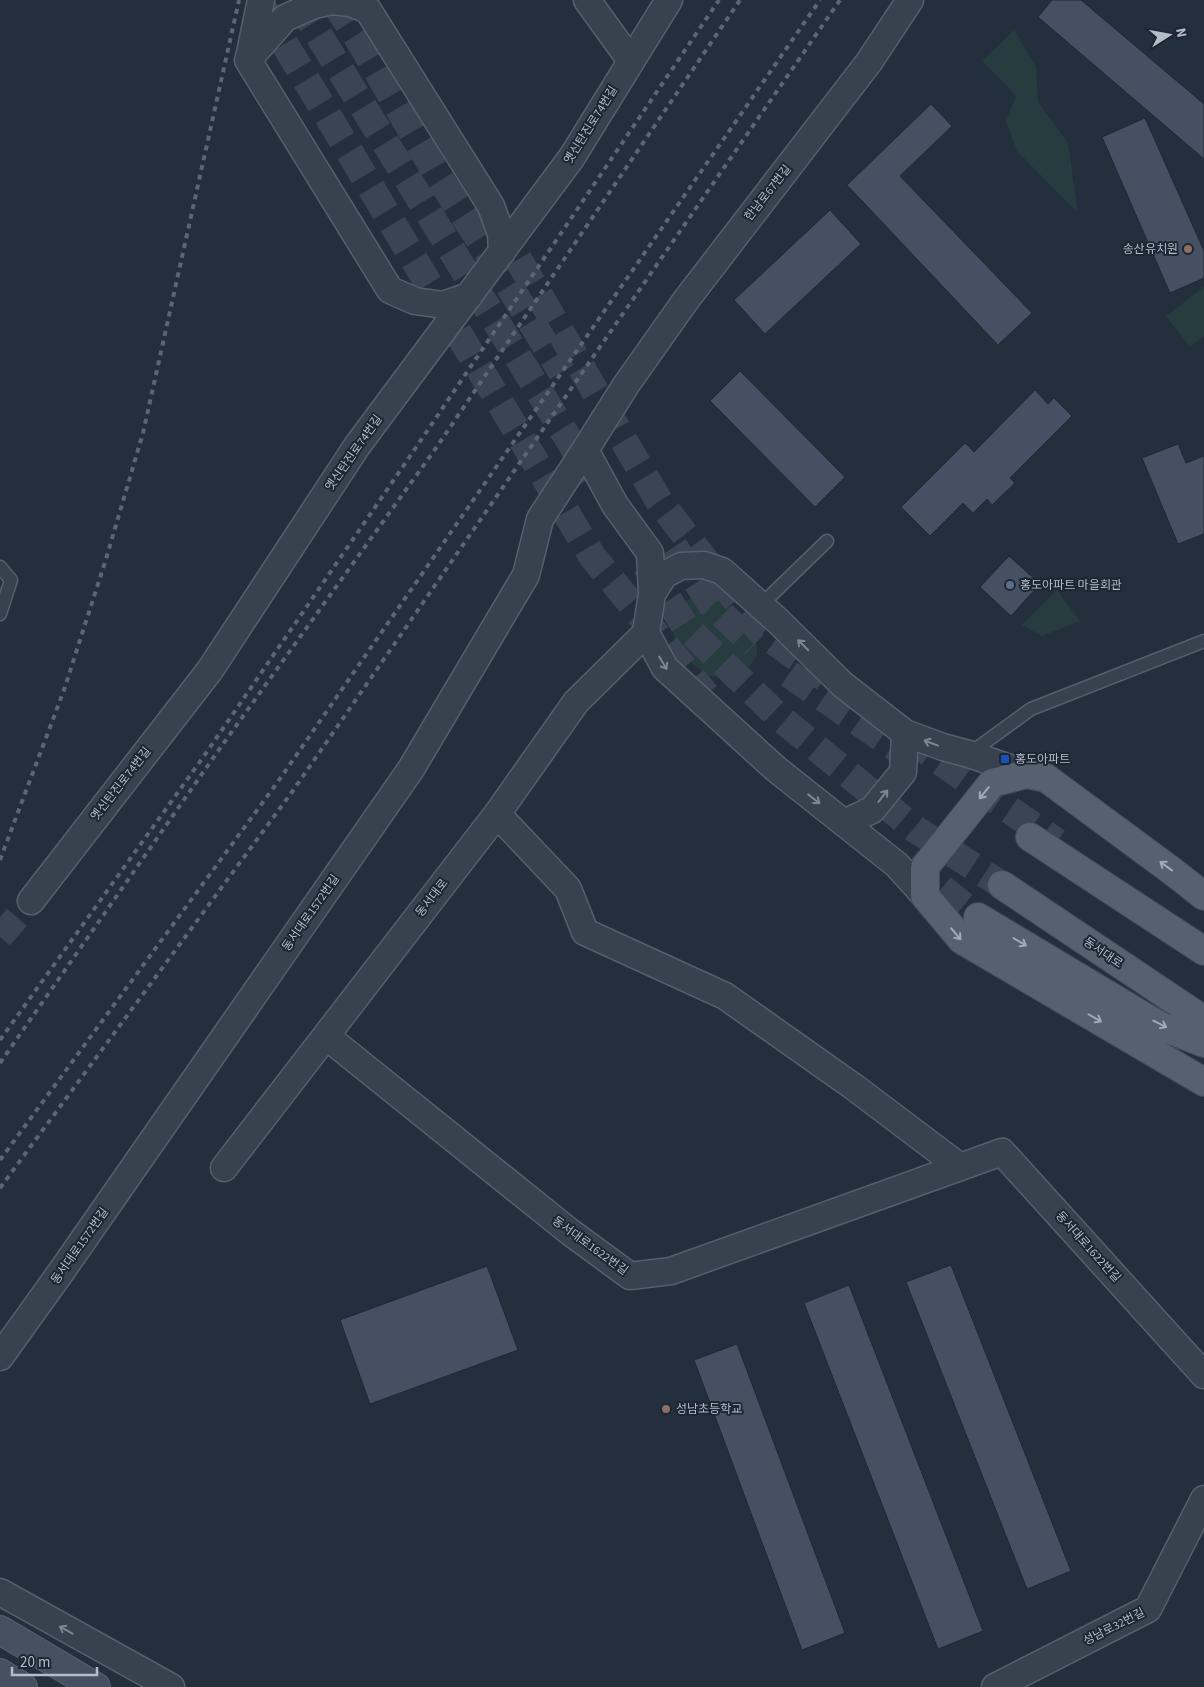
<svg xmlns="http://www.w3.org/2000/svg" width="1204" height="1687" font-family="'Source Sans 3','Noto Sans KR',sans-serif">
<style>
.green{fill:#263c3f}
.building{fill:#455162;stroke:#1f2835}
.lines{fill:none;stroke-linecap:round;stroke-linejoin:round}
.minor-tunnel{stroke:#3a4453;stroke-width:26;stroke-dasharray:26 13;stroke-linecap:butt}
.primary-tunnel{stroke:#3a4453;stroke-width:28;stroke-dasharray:28 14;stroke-linecap:butt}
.service-casing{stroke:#565f6c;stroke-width:15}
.minor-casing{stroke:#565f6c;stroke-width:29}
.secondary-casing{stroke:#565f6c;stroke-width:30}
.primary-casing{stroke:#414a57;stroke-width:30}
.service{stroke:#38414e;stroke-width:12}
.minor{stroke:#38414e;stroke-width:26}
.secondary{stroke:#465061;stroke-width:28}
.primary{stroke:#56606e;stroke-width:28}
.rail{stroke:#5a6575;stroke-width:4;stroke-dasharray:5 5;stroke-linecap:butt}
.oneway{stroke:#7c8592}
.oneway2{stroke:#a1aab7}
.education-dot{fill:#8d6e63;stroke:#1d2633;stroke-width:2}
.service-dot{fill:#5c6f8a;stroke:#1d2633;stroke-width:2}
.transit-dot{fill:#1a4fb4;stroke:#1d2633;stroke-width:2}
.labels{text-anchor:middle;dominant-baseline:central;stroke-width:4;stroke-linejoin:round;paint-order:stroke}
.street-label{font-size:12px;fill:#b4bcc9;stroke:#1d2633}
.poi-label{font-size:12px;fill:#b4bcc9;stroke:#1d2633;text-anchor:start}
</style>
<rect width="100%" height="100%" fill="#242f3e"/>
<path class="green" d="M1014 30 1036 66 1038 102 1068 143 1078 213 1017 151 1006 121 1016 96 982 61Z
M1204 287V336L1190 347 1166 316Z
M1057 590 1080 621 1042 636 1022 625Z
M701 594 711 595 721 600 736 613 752 631 757 641V655L749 667 725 678 708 676 688 660 676 646 672 627 680 606 689 599Z"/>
<path class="building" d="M1052 0H1081L1204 104V159L1038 17Z
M931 104 952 126 900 176 1032 313 998 345 847 185Z
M1145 118 1204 251V278L1170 293 1102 137Z
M830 210 861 244 765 334 734 300Z
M740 371 845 477 815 507 710 401Z
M1035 390 1048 404 1054 398 1072 416 1010 478 1015 483 992 505 987 499 973 513 963 503 930 536 901 507 965 443 974 452Z
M1178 444 1186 463 1204 456V534L1178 544 1142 458Z
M1009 556 1040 584 1011 616 980 587Z
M951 1265 1071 1571 1027 1589 906 1282Z
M487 1266 518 1350 370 1404 340 1320Z
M849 1285 983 1631 938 1649 804 1303Z
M737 1344 845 1633 802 1650 694 1360Z"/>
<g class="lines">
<path class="minor-tunnel" d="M0 937 31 901"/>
<path class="primary-tunnel" d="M297 0 592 477
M333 0 361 43 435 171 502 274 562 372
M263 8 592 556 706 695
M497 223 659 501 760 631 825 678
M674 547 712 605 754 645
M646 565 685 626 778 716 915 829 1002 885
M789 674 918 763
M907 737 979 789 1057 842
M909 862 978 917"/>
<g class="service-casing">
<path id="service" d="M0 567 11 580 0 614
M761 605 827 541
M969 754 1031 709 1204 641"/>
</g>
<g class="minor-casing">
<path id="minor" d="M587 0 631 61
M249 58 261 0
M469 296 443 305 415 301 390 290 248 60 285 18 314 5 332 1 350 3 368 10 491 206 501 234 502 252
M652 594 650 553 615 505 585 450 626 385 686 300 869 62 910 0
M497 814 568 889 585 932 725 996 854 1087 960 1167
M844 823 872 810 903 772 905 733
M925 896 897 865 776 769 665 668 646 633 652 594 664 575 681 566 704 565 722 571 778 621 843 685 905 733 943 747 969 754 1027 774
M31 901 210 670 357 446 572 157 669 0
M326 1036 570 1232 630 1276 671 1271 1002 1152 1204 1375
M224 1168 497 814 576 702 646 633
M0 1357 61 1272 411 769 526 575 540 519 585 450
M0 1592 171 1687
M995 1687 1148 1609 1204 1499"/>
</g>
<g class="secondary-casing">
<path id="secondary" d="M0 1630 96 1687
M0 1673 23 1687"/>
</g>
<g class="primary-casing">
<path id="primary" d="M1030 837 1204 951
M1002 885 1204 1020
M1204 896 1172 871 1046 778 1027 774 992 783 925 867V896L962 940 1204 1082
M978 917 1160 1026 1204 1043"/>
</g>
<use href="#service" class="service"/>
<use href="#minor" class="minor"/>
<use href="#secondary" class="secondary"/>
<use href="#primary" class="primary"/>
<path class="rail" d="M0 860 64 690 106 559 143 433 239 0
M0 1040 204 756 402 468 719 0
M0 1063 218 751 436 448 740 0
M0 1160 277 783 820 0
M0 1188 292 792 840 0"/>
</g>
<defs><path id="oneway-shaft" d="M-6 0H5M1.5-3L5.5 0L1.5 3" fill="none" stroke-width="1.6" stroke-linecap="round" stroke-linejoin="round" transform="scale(1.25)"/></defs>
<g class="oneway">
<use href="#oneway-shaft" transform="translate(803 645) rotate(-135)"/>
<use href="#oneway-shaft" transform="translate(663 663) rotate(59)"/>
<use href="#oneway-shaft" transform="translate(931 743) rotate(-159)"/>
<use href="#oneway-shaft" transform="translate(883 796) rotate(-52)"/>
<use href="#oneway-shaft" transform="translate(814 799) rotate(38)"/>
<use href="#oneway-shaft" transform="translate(66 1630) rotate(-151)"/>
</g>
<g class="oneway2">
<use href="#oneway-shaft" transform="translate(984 793) rotate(129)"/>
<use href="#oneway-shaft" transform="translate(1166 866) rotate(-144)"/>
<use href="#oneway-shaft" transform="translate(956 934) rotate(50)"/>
<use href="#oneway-shaft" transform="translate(1020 942) rotate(31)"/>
<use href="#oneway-shaft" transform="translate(1095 1018) rotate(30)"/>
<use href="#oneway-shaft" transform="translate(1160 1024) rotate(27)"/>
</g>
<g class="education-dot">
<circle cx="1188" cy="249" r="5"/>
<circle cx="666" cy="1409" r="5"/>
</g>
<circle class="service-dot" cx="1010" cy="585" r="5"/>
<rect class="transit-dot" x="1000" y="754" width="10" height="10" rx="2.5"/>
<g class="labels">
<g class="street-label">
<text transform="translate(591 125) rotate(-58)">옛신탄진로74번길</text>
<text transform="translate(768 193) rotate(-52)">한남로67번길</text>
<text transform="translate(354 453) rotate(-55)">옛신탄진로74번길</text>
<text transform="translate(121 784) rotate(-52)">옛신탄진로74번길</text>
<text transform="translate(432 898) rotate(-52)">동서대로</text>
<text transform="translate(311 913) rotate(-55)">동서대로1572번길</text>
<text transform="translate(1103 953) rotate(34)">동서대로</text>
<text transform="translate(80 1246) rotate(-55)">동서대로1572번길</text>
<text transform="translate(590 1246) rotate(36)">동서대로1622번길</text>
<text transform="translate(1088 1247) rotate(48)">동서대로1622번길</text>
<text transform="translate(1114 1627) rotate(-27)">성남로32번길</text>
</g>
<g class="poi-label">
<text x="1178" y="249" text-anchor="end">송산유치원</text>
<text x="1020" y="585">홍도아파트 마을회관</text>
<text x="1015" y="759">홍도아파트</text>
<text x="676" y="1409">성남초등학교</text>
</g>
</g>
<g transform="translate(1169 35) rotate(79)" stroke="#1d2633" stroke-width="4" paint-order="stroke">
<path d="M0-4L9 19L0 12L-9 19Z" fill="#b4bcc9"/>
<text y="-8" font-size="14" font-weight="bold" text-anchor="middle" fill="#b4bcc9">N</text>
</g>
<path d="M12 1667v8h85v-8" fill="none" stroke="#b4bcc9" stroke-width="2.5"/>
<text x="20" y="1667" font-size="15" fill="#b4bcc9" stroke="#1d2633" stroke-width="4" paint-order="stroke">20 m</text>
</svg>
